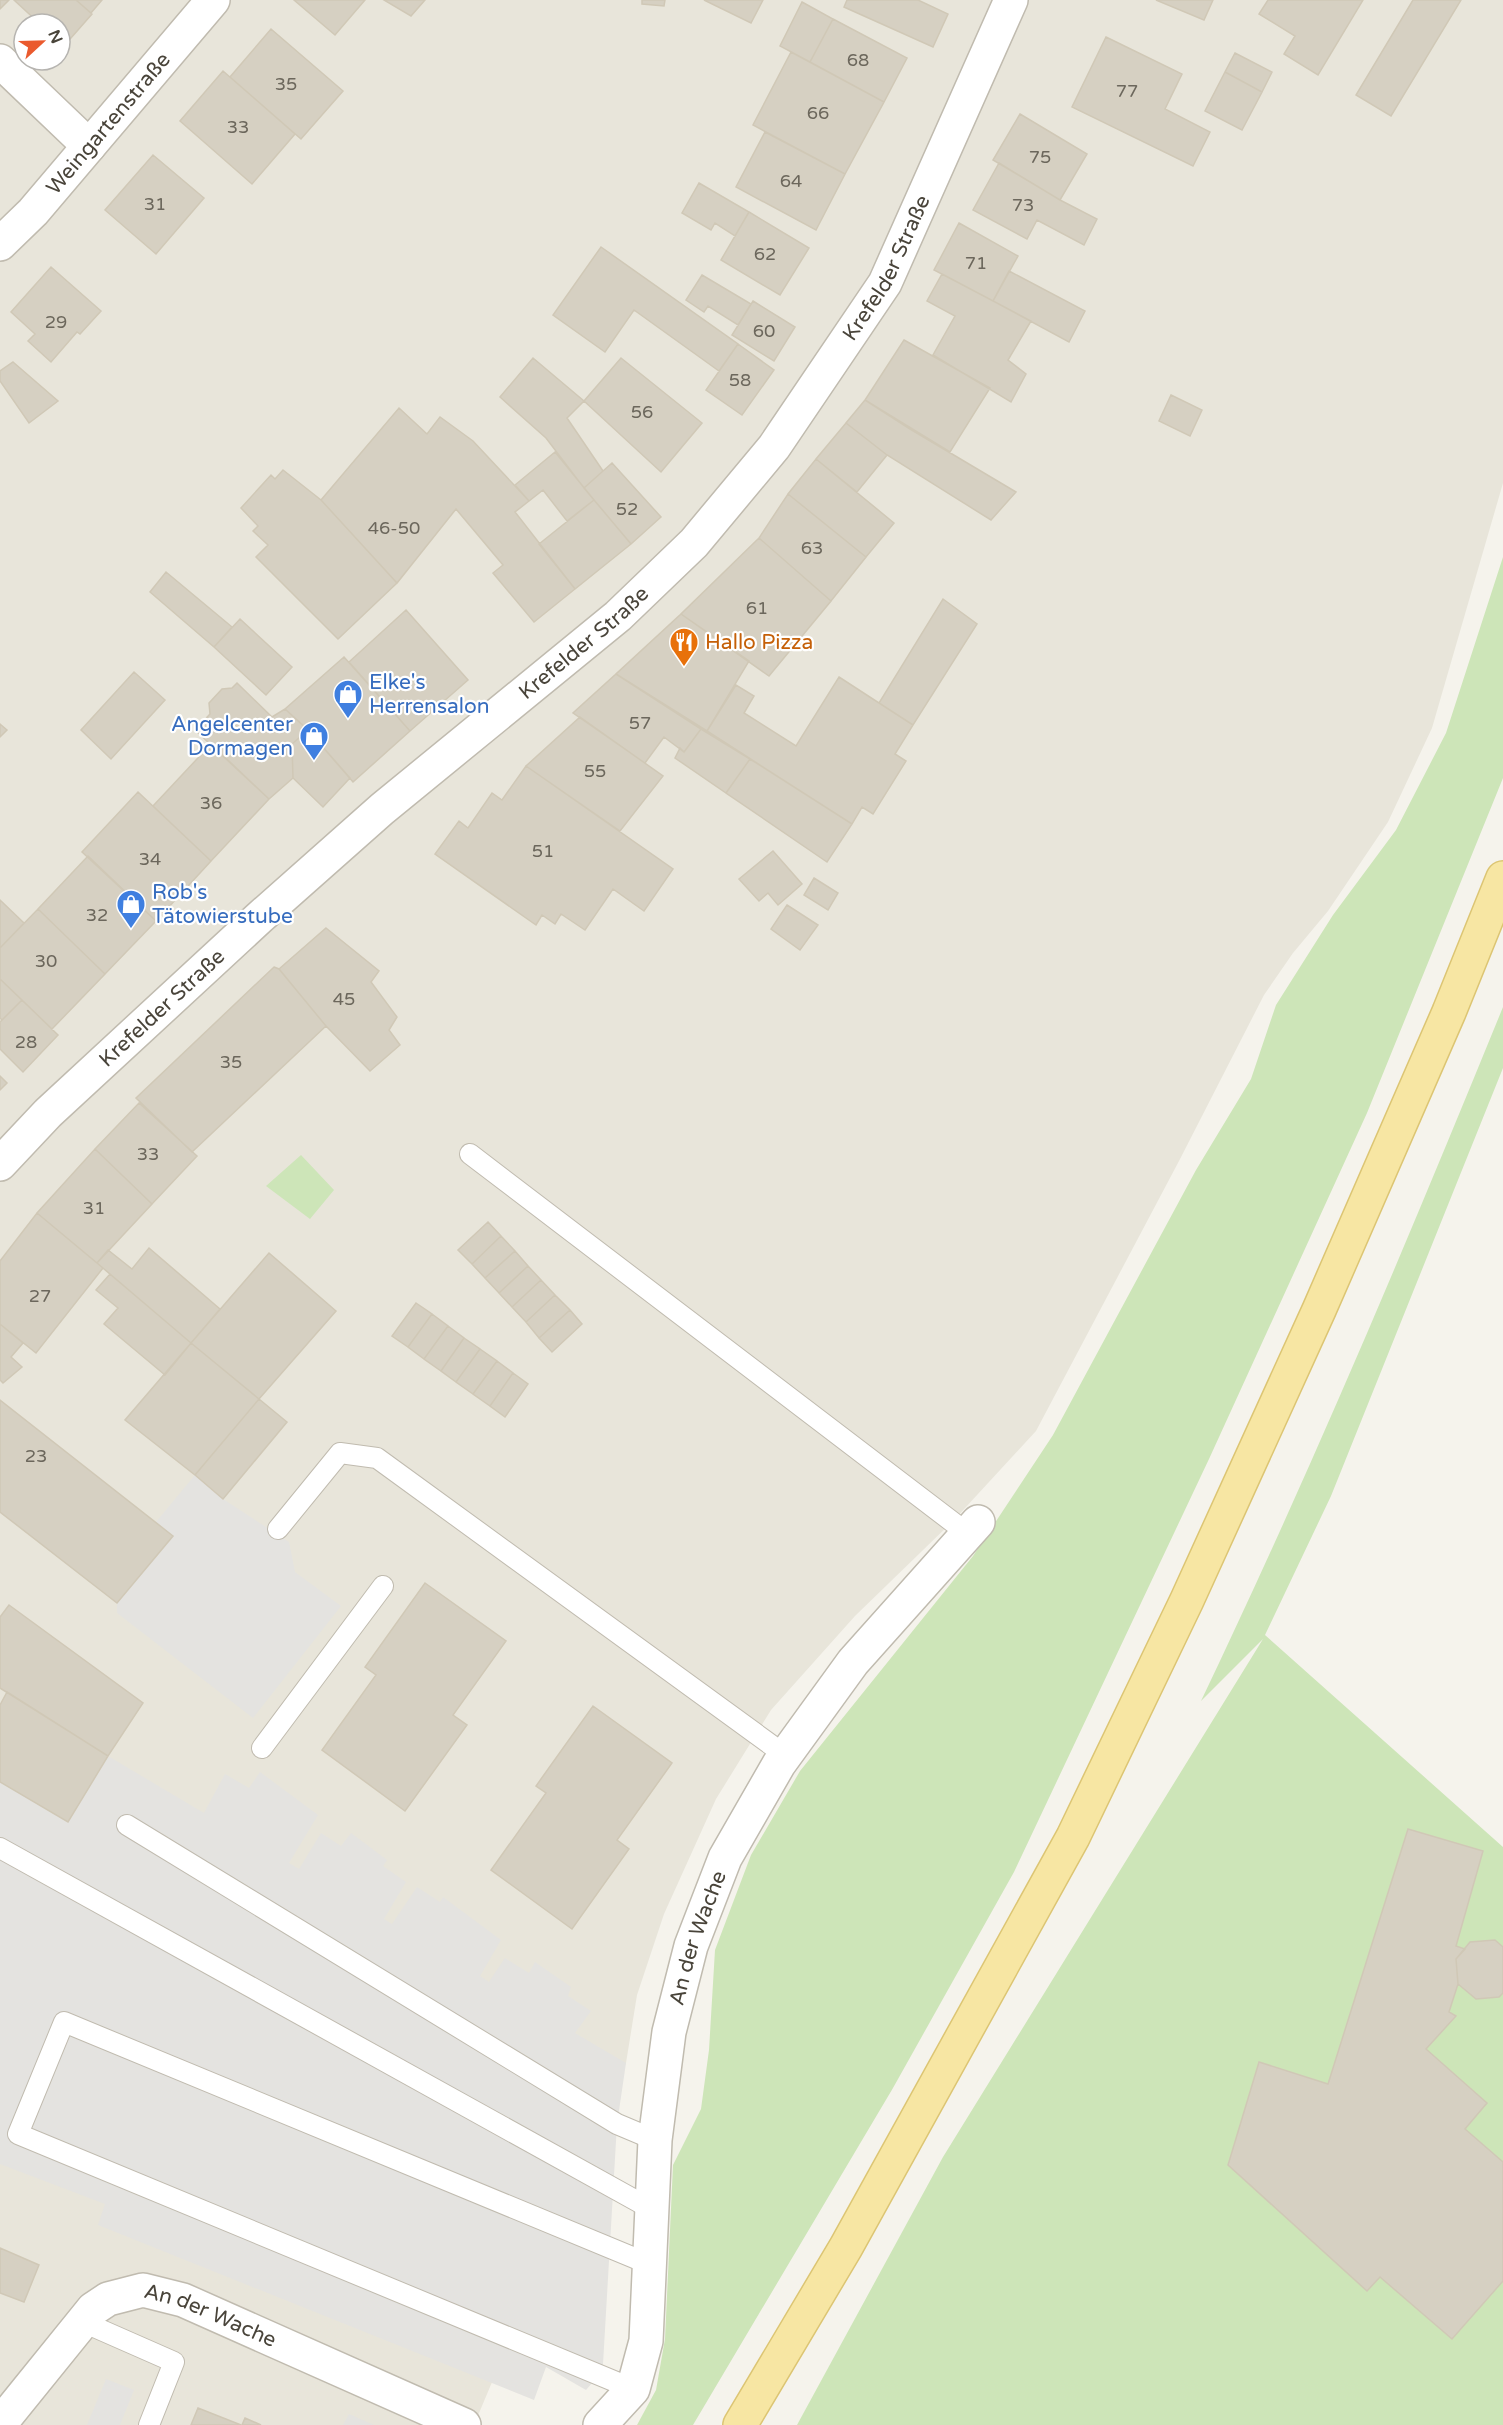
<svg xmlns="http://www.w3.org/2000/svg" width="1503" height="2425" font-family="'Varela Round',sans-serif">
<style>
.residential{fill:#e8e5da;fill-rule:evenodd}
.green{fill:#cde5b8}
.parking{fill:#e4e3e0}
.building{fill:#d6d0c2;stroke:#d0c8b6;stroke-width:1.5}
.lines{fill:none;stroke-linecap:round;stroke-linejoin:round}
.lane-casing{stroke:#c0bbaf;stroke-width:22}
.street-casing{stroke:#c0bbaf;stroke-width:36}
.primary-casing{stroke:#dcc573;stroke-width:36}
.lane{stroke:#fff;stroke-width:20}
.street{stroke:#fff;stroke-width:33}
.primary{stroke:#f7e6a3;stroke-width:33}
.labels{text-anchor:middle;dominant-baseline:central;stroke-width:4.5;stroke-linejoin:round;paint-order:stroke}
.number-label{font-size:18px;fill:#6c675c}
.street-label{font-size:21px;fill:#49443a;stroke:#fff}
.food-label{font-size:21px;fill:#c56008;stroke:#fff;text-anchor:start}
.shop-label{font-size:21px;fill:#366cbe;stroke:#fff;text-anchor:start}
</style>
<rect width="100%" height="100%" fill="#f5f3ec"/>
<path class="residential" d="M0 0H1503V483L1432 728 1388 822 1328 911 1293 953 1264 995 1179 1161 1036 1431 954 1520 855 1616 771 1710 716 1799 664 1914 637 1995 626 2063 474 2425H0ZM24 24H60V60H24Z"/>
<path class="green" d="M1503 557V778L1367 1113 1209 1459 1014 1872 893 2088 693 2425H637L656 2390 665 2339 673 2165 701 2109 709 2050 715 1950 751 1855 800 1771 973 1556 1053 1435 1196 1170 1251 1079 1276 1005 1333 915 1396 830 1446 733Z
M1503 1007V1068L1331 1496 1265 1635 1503 1847V2425H797L943 2157 1263 1639 1201 1701C1310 1473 1408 1240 1503 1007Z
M301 1155 334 1190 310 1219 266 1186Z"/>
<path class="parking" d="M195 1475 223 1499 289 1542 295 1572 341 1606 253 1718 117 1613V1603L173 1536 156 1522Z
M108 1756 204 1813 225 1774 249 1788 260 1772 318 1815 289 1863 299 1869 321 1833 341 1846 351 1833 387 1860 383 1866 406 1882 384 1919 392 1924 417 1887 440 1902 443 1897 501 1940 480 1976 489 1982 505 1958 529 1973 535 1962 571 1987 568 1996 591 2011 575 2033 626 2063 617 2124 603 2364 599 2375 586 2390 546 2367 534 2400 98 2225 105 2204 0 2164V1782L68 1822Z
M106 2379 134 2390 120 2425H87Z
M349 2414 374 2425H343Z"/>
<path class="building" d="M0 0H9L0 9Z
M14 0H76L92 14 64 46 60 42V24H40Z
M76 0H102L91 13Z
M294 0H365L335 35Z
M384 0H425L411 16Z
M642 0H665L664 6 642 4Z
M704 0H763L751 23Z
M847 0H918L948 14 933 47 844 7Z
M1156 0H1213L1204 20Z
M1268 0H1363L1318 75 1284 54 1295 36 1259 14Z
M1413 0H1461L1391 116 1356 95Z
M802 2 833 19 810 62 780 46Z
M833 19 907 58 884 102 810 62Z
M271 29 343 91 301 139 230 77Z
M1106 37 1182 74 1165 109 1210 132 1193 166 1072 107Z
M791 52 884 102 845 174 753 125Z
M1235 53 1272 72 1262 92 1225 72Z
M223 71 295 134 252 184 180 121Z
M1225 72 1262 92 1242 130 1205 111Z
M1020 114 1087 154 1060 200 993 160Z
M765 132 845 174 816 230 736 187Z
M153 155 204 198 156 254 105 210Z
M999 163 1060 200 1097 219 1084 245 1037 220 1027 239 973 210Z
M699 183 749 212 735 236 715 223 711 230 682 213Z
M749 212 809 248 780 295 721 260Z
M959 223 1018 256 993 301 934 270Z
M601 247 738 344 719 371 634 310 605 352 553 315Z
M51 267 101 311 80 334 77 332 51 362 28 341 35 334 11 312Z
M1009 271 1085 311 1069 342 993 301Z
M942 274 1031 321 1008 360 1026 374 1011 402 933 355 955 316 927 301Z
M702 275 751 304 738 325 708 306 704 312 686 300Z
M753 301 795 327 774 361 732 335Z
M904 340 990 388 950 452 865 400Z
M738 344 774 370 742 415 706 390Z
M533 358 584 401 567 418 603 471 584 488 546 438 500 397Z
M621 358 702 423 661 472 584 401Z
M13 362 58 401 29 423 0 381V371Z
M1171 395 1202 410 1190 436 1159 421Z
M865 400 910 429 1016 492 991 520 887 455 846 423Z
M399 408 427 434 440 417 473 441 529 501 515 512 575 589 534 622 493 573 503 565 456 509 397 583 321 500Z
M846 423 887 455 857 492 816 459Z
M555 452 594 500 567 521 543 490 529 501 515 485Z
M816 459 894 523 866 557 788 494Z
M612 463 661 517 631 544 584 488Z
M283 470 321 500 397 583 338 639 256 557 268 545 253 531 258 526 241 508 271 475 275 479Z
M788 494 866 557 831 601 759 538Z
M594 500 631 544 575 589 539 544Z
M759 538 831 601 769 676 681 614Z
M166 572 232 627 214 647 150 592Z
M943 599 977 624 913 725 879 703Z
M406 610 468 680 410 731 349 662Z
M681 614 749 661 707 731 616 674Z
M240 619 292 667 266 695 214 647Z
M344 657 410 731 353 782 308 730 285 709Z
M134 672 165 700 111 759 81 730Z
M616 674 701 729 684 752 664 737 645 763 573 713Z
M839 677 913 725 895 754 906 761 873 814 862 807 852 824 707 731 736 685 754 696 744 713 796 746Z
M237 683 272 717 285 709 308 730 292 744 293 778 269 799 195 730 210 714 209 703 222 689 232 688Z
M580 717 663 776 620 831 526 766Z
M0 724 7 730 0 737Z
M701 729 750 759 726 793 675 758 680 748 684 752Z
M308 730 350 778 323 807 293 778 292 744Z
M211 744 269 799 211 861 153 806Z
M750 759 852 824 827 862 726 793Z
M526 766 673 869 644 911 613 889 585 930 561 914 555 924 542 915 536 925 435 854 459 821 468 828 492 793 502 800Z
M138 792 211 861 156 921 82 852Z
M773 851 802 884 778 905 768 893 759 901 739 879Z
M88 856 156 921 105 974 38 909Z
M814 878 838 893 828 910 804 895Z
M0 900 24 923 0 948Z
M787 905 818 925 800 950 771 929Z
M38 909 105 974 52 1029 0 979V948Z
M326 928 379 971 371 982 397 1017 389 1030 400 1045 370 1071 326 1026 279 969Z
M274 967 279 969 326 1026 192 1152 136 1098Z
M0 979 22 1000 2 1020 0 1018Z
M22 1000 58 1035 23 1072 0 1049V1022Z
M0 1076 7 1083 0 1090Z
M139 1103 197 1156 152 1204 95 1149Z
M95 1149 152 1204 97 1263 37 1213Z
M37 1213 103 1268 36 1353 0 1324V1261Z
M488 1222 501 1236 472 1264 458 1250Z
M501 1236 515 1251 485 1278 472 1264Z
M149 1248 220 1309 191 1343 97 1263 108 1250 132 1269Z
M515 1251 528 1266 499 1293 485 1278Z
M269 1253 336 1311 259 1399 191 1343Z
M528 1266 541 1280 512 1307 499 1293Z
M110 1274 191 1343 165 1375 104 1324 118 1308 96 1290Z
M541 1280 555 1295 526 1322 512 1307Z
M555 1295 570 1310 539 1338 526 1322Z
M416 1303 432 1314 408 1347 392 1336Z
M570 1310 582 1324 552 1352 539 1338Z
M432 1314 448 1326 424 1359 408 1347Z
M0 1324 23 1343 11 1357 22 1367 3 1383 0 1380Z
M448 1326 464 1338 441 1371 424 1359Z
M464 1338 480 1349 456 1382 441 1371Z
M191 1343 259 1399 195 1475 125 1420Z
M480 1349 497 1361 473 1394 456 1382Z
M497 1361 513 1373 490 1406 473 1394Z
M513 1373 528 1384 505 1417 490 1406Z
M259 1399 287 1422 223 1499 195 1475Z
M0 1400 173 1536 117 1603 0 1512Z
M425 1583 506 1641 453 1715 467 1725 405 1811 322 1750 376 1675 365 1667Z
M9 1605 143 1703 108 1756 0 1688V1617Z
M7 1692 108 1756 68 1822 0 1782V1705Z
M593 1706 672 1763 617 1840 629 1849 572 1929 491 1870 546 1793 536 1786Z
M1408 1829 1483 1851 1456 1946 1465 1949 1456 1959 1458 1984 1449 2012 1456 2016 1426 2049 1487 2103 1465 2129 1503 2162V2281L1452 2339 1380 2277 1367 2291 1228 2165 1259 2062 1328 2084Z
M1495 1940 1503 1947V1993L1499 1997 1476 1999 1458 1984 1456 1959 1470 1942Z
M0 2248 39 2265 24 2302 0 2293Z
M198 2408 241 2425H191Z
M245 2418 261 2425H242Z"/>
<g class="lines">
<g class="lane-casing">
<path id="lane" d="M470 1154 967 1533
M278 1529 340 1453 377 1458 785 1755
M262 1748 383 1586
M127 1825 617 2124 655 2140
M0 1848 653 2210
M83 2322 174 2362 149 2425
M633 2389 18 2134 64 2022 649 2264"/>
</g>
<g class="street-casing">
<g id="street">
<path d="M0 61 89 146"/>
<path id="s1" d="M0 244 33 212 213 0"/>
<path id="s2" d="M0 1164 48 1113 259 918 382 809 618 616 694 543 774 447 885 283 1011 0"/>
<path id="s3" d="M0 2424 93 2309 108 2299 143 2290 183 2300 464 2425"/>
<path id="s4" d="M600 2425 633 2389 646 2341 655 2140 669 2032 691 1946 725 1858 779 1764 853 1662 978 1522"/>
</g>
</g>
<g class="primary-casing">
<path id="primary" d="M740 2425 846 2247 1073 1837 1187 1600 1319 1310 1449 1012 1503 878"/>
</g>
<use href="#lane" class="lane"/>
<use href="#street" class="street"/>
<use href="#primary" class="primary"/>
</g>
<defs>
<g id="restaurant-pin" transform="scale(1.5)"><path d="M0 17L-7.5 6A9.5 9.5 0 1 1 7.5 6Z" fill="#e8710a" stroke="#fff"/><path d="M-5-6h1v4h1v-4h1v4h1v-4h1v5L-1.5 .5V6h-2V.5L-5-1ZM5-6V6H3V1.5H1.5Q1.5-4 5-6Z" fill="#fff"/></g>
<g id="shop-pin" transform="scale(1.5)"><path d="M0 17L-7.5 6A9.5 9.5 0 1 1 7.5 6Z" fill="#3f7fe0" stroke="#fff"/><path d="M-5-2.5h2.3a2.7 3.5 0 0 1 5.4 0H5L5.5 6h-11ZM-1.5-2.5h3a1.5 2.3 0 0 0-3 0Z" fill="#fff"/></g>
</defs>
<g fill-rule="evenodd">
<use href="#restaurant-pin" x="684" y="642"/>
<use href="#shop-pin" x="348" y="694"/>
<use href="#shop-pin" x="314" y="736"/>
<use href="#shop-pin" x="131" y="904"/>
</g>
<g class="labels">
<g class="number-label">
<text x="858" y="60">68</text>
<text x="286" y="84">35</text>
<text x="1127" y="91">77</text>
<text x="818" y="113">66</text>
<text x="238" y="127">33</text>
<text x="1040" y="157">75</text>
<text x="791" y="181">64</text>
<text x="155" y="204">31</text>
<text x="1023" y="205">73</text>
<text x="765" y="254">62</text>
<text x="976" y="263">71</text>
<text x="56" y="322">29</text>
<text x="764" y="331">60</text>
<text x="740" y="380">58</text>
<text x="642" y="412">56</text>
<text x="627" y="509">52</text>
<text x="394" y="528">46-50</text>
<text x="812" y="548">63</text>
<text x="757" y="608">61</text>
<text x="640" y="723">57</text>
<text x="595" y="771">55</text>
<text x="211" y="803">36</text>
<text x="543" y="851">51</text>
<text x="150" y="859">34</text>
<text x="97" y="915">32</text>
<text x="46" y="961">30</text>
<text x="344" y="999">45</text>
<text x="26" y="1042">28</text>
<text x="231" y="1062">35</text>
<text x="148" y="1154">33</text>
<text x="94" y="1208">31</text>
<text x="40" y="1296">27</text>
<text x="36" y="1456">23</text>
</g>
<g class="street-label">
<text stroke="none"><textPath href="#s1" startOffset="162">Weingartenstraße</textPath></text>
<text stroke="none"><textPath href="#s2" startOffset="1269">Krefelder Straße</textPath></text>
<text stroke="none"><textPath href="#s2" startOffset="783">Krefelder Straße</textPath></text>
<text stroke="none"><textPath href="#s2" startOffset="225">Krefelder Straße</textPath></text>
<text stroke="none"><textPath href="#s4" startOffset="507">An der Wache</textPath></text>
<text stroke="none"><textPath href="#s3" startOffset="274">An der Wache</textPath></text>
</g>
<g class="food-label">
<text x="705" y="642">Hallo Pizza</text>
</g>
<g class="shop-label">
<text x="369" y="682">Elke's<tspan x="369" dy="24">Herrensalon</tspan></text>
<text x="293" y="724" text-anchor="end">Angelcenter<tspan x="293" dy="24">Dormagen</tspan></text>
<text x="152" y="892">Rob's<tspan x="152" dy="24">Tätowierstube</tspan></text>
</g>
</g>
<g transform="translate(42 42) rotate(68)"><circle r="28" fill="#ffffff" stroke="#b6b4b0" stroke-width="1.5"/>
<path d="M0-4.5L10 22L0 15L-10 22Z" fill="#ea5a2e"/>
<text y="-9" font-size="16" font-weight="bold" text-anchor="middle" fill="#49443a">N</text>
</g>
</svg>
